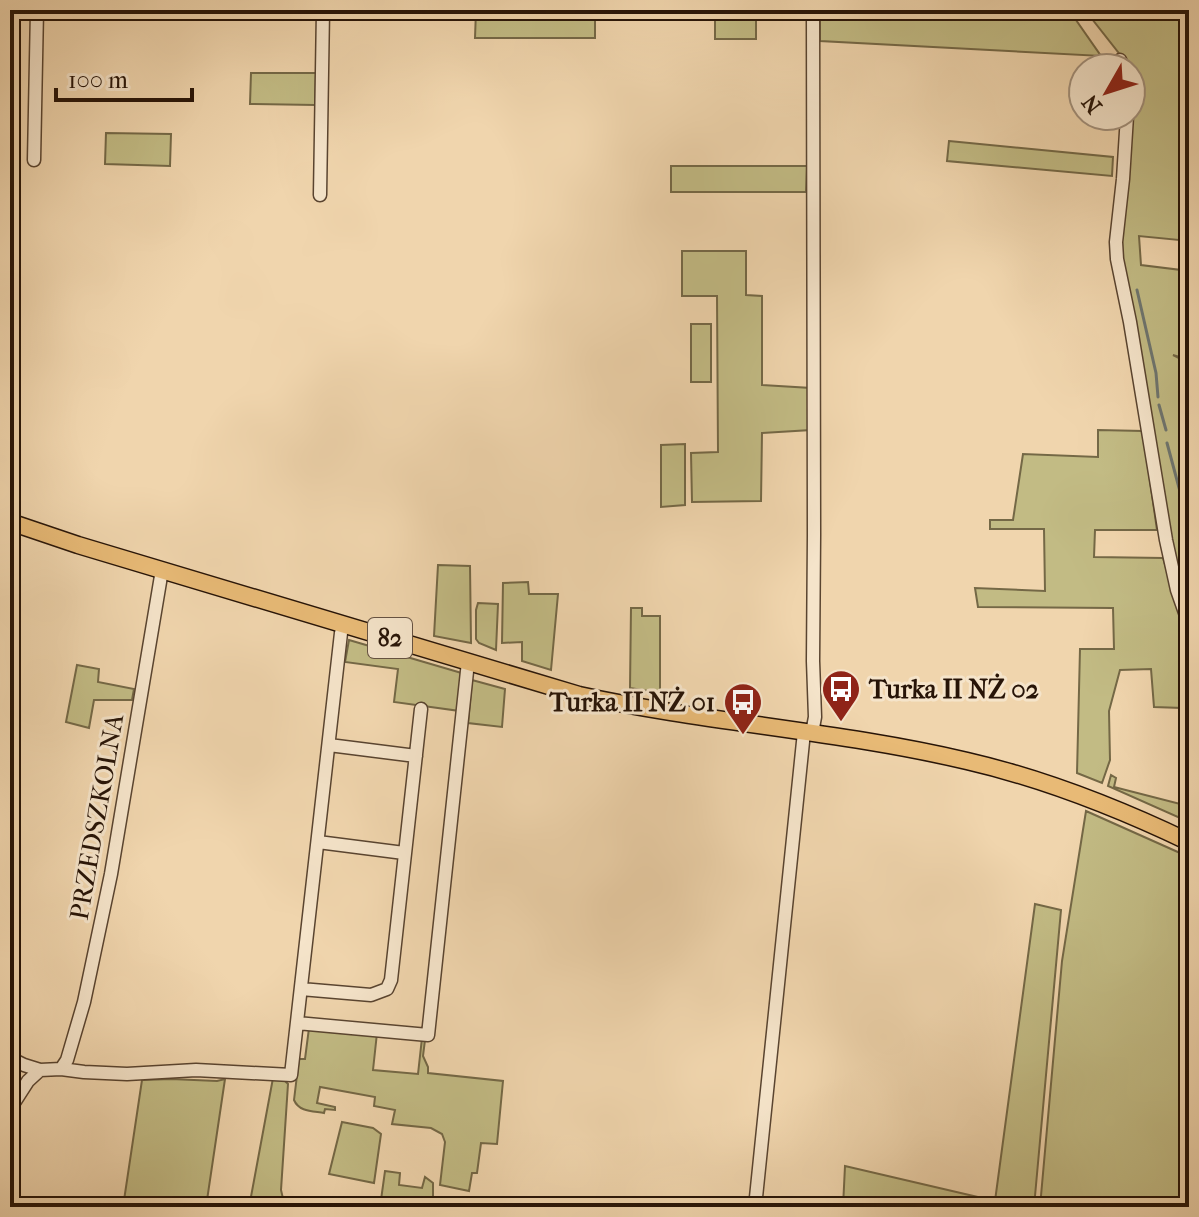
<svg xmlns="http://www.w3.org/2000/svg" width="1199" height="1217" font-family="'IM FELL French Canon',serif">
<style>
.green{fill:#c2bb84;stroke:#746846;stroke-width:2}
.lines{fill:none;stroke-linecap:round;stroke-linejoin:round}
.stream{stroke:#6e756f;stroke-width:3}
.minor-casing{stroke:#594430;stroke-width:15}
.major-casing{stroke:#271407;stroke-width:19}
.minor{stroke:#f5e4ca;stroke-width:12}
.major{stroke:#e8ba76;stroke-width:16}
.labels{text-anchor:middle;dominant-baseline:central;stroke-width:6;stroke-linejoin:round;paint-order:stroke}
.shield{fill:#f5e4ca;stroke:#655242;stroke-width:2}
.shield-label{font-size:24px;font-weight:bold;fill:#271407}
.poi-label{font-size:26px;font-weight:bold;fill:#271407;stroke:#f5e4ca;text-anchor:start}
.street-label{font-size:26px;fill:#271407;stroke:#f5e4ca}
</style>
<rect width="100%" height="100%" fill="#f0d5ad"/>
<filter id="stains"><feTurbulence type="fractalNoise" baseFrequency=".0025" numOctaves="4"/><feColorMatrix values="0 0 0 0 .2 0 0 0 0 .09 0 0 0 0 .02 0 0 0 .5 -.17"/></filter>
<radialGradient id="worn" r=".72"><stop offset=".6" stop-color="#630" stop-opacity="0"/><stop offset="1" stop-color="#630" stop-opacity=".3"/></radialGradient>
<path class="green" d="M476 10H595V38H475Z
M715 10H756V39H715Z
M820 10H1069L1101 56 820 41Z
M1085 10H1189V133L1181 138 1183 171 1189 203V241L1139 236 1141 265 1189 271V360L1173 355 1189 363V458L1180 491 1189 493V613L1182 591 1168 525 1120 245 1131 116V68H1127L1125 61Z
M251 73H316L315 105 250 104Z
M106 133 171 134 170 166 105 164Z
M949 141 1113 157 1112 176 947 161Z
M671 166H807L806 192H671Z
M682 251H746V295L762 296V385L811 388V430L762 433 761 501 692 502 691 453 718 452 717 296H682Z
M691 324H711V382H691Z
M1098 430 1143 431 1157 530H1095L1094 557 1163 558 1178 608 1189 635V822L1108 786 1111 775 1116 778 1114 787 1184 805 1182 708 1154 707 1151 669 1120 670 1109 711 1110 760 1102 783 1077 773 1080 649H1114L1113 608 978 607 975 588 1045 591 1044 529H990V520H1013L1023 454 1098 457Z
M685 444V505L661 507V445Z
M438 565 470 566 471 643 434 636Z
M528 582 529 594H558L551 670 522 661V642L502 643 503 583Z
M478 603 498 604 496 650 479 643 476 639V610Z
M631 608H642V616H660V693L630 688Z
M349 640 465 674 460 711 394 702 398 669 345 662Z
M77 665 99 669 98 682 134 689 132 700H94L89 728 66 722Z
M472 680 505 689 502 727 468 723Z
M1086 811 1189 857V1207H1040L1062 961Z
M1035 904 1061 910 1034 1207H843L845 1166 995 1201Z
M309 1028 377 1033 373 1070 418 1074 422 1038 425 1040 423 1056 428 1067V1073L503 1081 497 1144 481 1143 477 1173H472L469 1191 440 1185 445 1142 442 1134 431 1128 392 1124 395 1110 374 1106 375 1097 320 1087 317 1103 335 1107V1110L325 1109 324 1113C313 1111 299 1112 294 1100L299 1059H305Z
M273 1078 285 1081 288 1084 281 1190 284 1203H254L250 1202Z
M171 1079 217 1081 225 1079 206 1207H123L142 1080Z
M342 1122 373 1128 381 1134 374 1183 329 1174Z
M385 1171 400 1173 399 1185 422 1188 425 1177 433 1183V1207H380Z"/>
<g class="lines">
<path class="stream" d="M1137 290 1156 373 1158 397
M1159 405 1166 430
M1167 443 1189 525"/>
<g class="minor-casing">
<path id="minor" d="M1120 60 1123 68
M1127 116 1123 179 1116 242 1117 259 1130 322 1166 540 1177 590 1189 624
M34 160 37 10
M320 195 323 10
M812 733 815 717 813 661 814 535 813 10
M329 745 416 756
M318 842 404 853
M301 989 371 995 387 989 391 980 421 709
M297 1023 428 1035 468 662
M10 1058 24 1065 40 1070 61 1069 84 1072 127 1074 196 1070 291 1075 341 633 344 625
M61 1069 67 1060 84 1002 111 874 162 570
M10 1109 28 1081 40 1070
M755 1207 804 732"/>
</g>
<g class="major-casing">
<path id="major" d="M10 522 78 545 579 695C707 723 840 731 967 761 1045 779 1118 808 1189 842"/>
</g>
<use href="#minor" class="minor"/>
<use href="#major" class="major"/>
</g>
<defs>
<g id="bus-pin" transform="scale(2)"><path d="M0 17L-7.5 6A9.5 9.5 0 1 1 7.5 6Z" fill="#8f2418" stroke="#f5e4ca"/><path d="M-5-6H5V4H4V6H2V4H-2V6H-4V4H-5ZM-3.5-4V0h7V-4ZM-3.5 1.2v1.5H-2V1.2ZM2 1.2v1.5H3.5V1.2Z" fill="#fff"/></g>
</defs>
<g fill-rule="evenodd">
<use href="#bus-pin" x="841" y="689"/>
<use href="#bus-pin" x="743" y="702"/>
</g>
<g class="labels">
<rect class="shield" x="368" y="618" width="44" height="40" rx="6"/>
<g class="shield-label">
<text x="390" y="638">82</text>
</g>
<g class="poi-label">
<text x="869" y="689">Turka II NŻ 02</text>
<text x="715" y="702" text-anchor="end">Turka II NŻ 01</text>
</g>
<g class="street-label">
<text transform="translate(97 817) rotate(-80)">PRZEDSZKOLNA</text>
</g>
</g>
<rect width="1199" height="1217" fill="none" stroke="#f0d5ad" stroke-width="40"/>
<rect x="12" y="12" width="1175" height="1193" fill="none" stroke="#271407" stroke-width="4"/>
<rect x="20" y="20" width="1159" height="1177" fill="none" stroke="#271407" stroke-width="2"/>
<g transform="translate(1107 92) rotate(231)"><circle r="38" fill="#f5e4ca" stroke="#a3917c" stroke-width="2"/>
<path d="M0-6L14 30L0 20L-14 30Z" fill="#8f2418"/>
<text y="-12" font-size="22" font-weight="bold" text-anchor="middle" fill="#271407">N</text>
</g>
<path d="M56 88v12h136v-12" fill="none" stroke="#271407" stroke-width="4"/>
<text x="68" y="88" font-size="24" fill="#271407" stroke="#f5e4ca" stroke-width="6" paint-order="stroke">100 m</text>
<rect width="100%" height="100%" filter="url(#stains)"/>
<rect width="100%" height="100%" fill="url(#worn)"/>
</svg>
